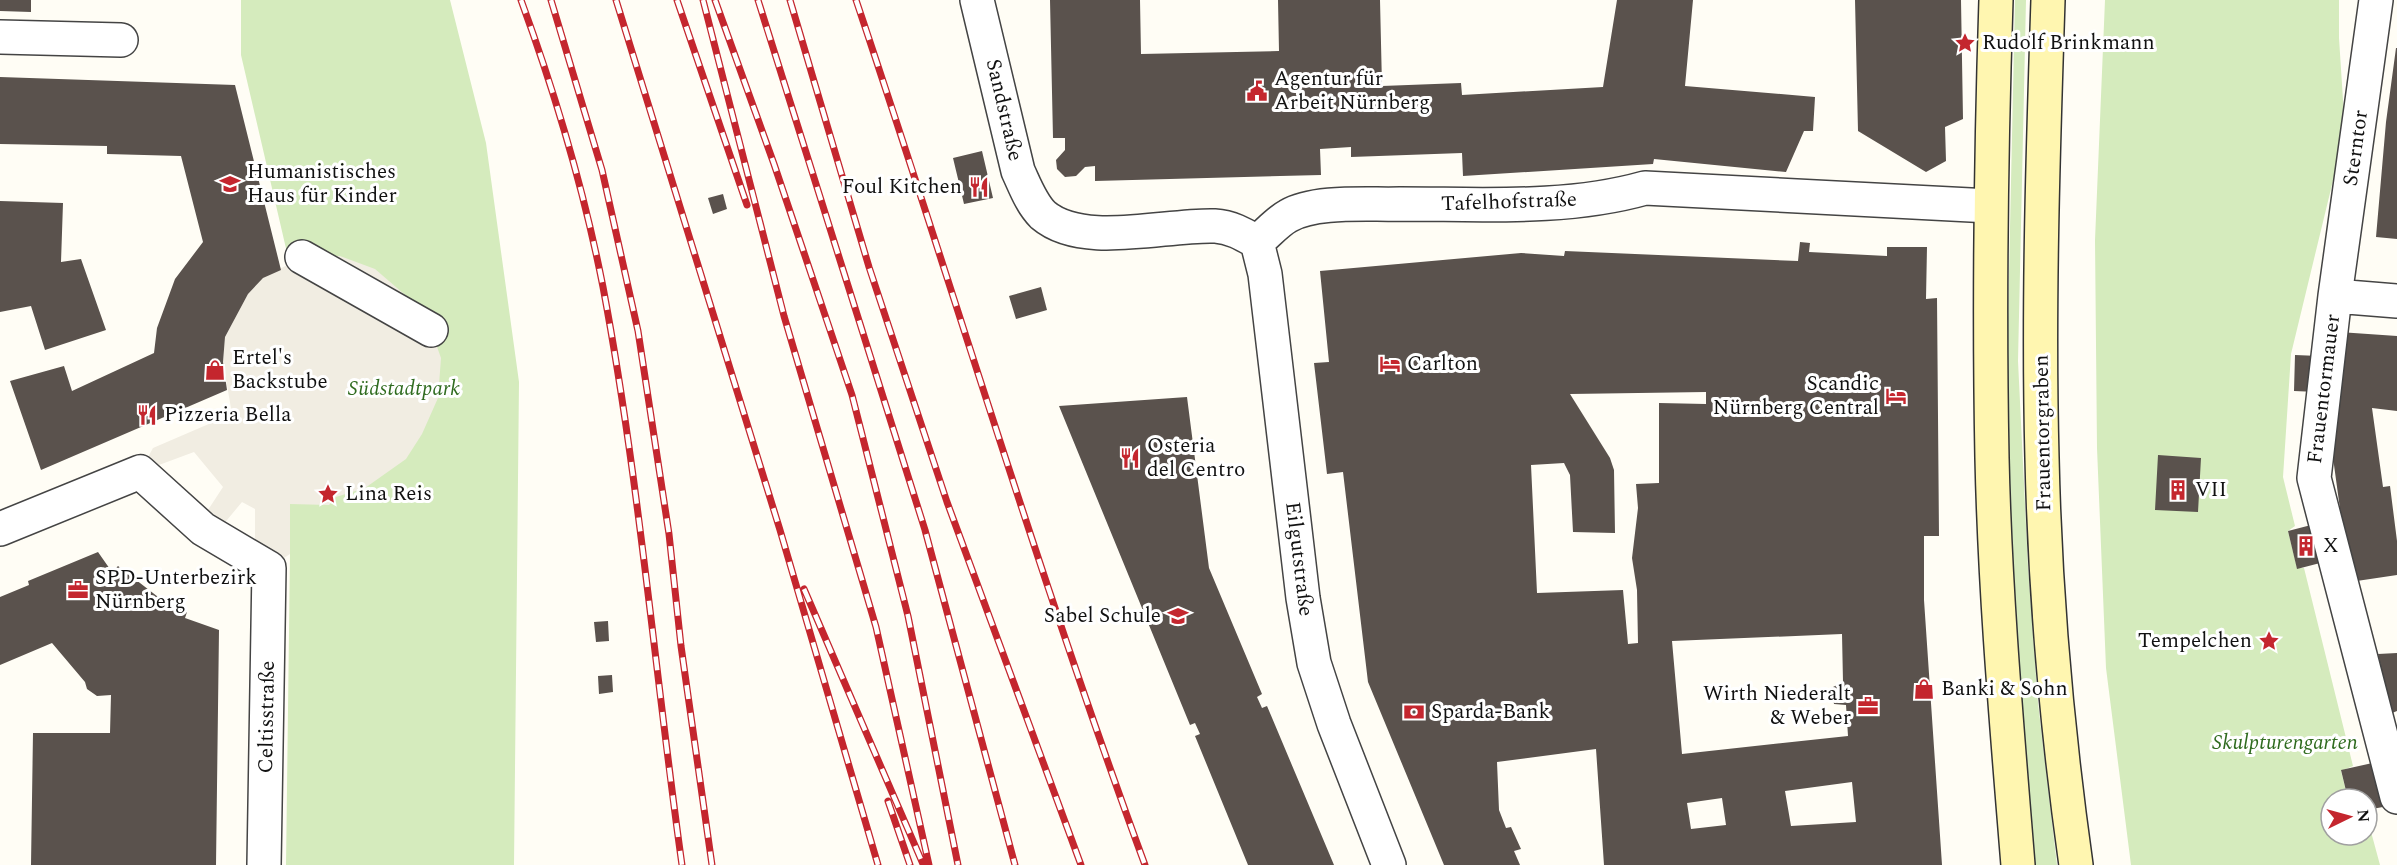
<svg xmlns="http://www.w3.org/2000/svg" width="2397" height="865" font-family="Spectral,serif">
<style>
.green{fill:#d5ebbd}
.plaza{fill:#f1ede2}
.building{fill:#5a524d;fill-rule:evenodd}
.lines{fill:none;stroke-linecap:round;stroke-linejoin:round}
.street-casing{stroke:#444;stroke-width:36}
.secondary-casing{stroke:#333;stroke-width:36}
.street{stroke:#fff;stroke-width:33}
.secondary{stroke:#fff6b0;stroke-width:33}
.rail-casing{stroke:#c4262e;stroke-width:7}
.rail{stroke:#fff;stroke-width:4.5;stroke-dasharray:14;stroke-linecap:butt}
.labels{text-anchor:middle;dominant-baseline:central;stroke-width:6;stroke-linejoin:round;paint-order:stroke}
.poi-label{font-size:21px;fill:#111;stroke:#fff;text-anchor:start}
.street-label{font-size:21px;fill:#111;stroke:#fff}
.park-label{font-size:21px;font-style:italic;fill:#2f6b1f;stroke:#fff}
</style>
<rect width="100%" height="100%" fill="#fffdf5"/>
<path class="green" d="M241 0H450L486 143 519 382 514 865H286L290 554 288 257 241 55Z
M2015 0H2026L2018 361 2028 566 2038 703 2057 865H2033L2022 730 2009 491 2007 365Z
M2105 0H2339V38L2345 131 2291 354 2283 477 2295 526 2288 531 2297 568H2304L2353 766 2341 771 2348 799H2331V835H2367V817L2380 865H2131L2106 668 2097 448 2095 240Z"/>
<path class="plaza" d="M340 256 375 269 418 306 431 330 441 358 438 398 422 434 406 459 365 488 336 497 329 505 290 504V554L269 568 255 542V509L242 502 222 526 206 513 223 487 194 452 140 472 153 448 232 414 223 362 225 337 248 294 263 278 302 257Z"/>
<path class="building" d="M0 0H31V12L0 11Z
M1050 0H1140L1141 54 1279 51 1278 0H1380L1382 86 1461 83 1462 95 1603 87 1617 0H1693L1685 86 1815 97 1813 131H1804L1786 172 1654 159 1653 164 1463 176 1462 153 1351 157V147L1320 149 1321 175 1095 181V166L1085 167 1076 176 1065 177 1057 169 1056 160 1065 150V138H1053Z
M1855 0H1961L1963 119 1945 127 1946 161 1926 172 1858 131Z
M2396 48H2397V239L2376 237 2386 122Z
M0 77 235 85 281 270 263 278 248 294 225 337 223 362 227 390 41 470 10 381 64 366 72 391 154 353 157 328 175 279 203 242 181 156 107 154V146L0 144Z
M982 151 993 198 964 204 953 158Z
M723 194 727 209 713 214 708 198Z
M0 201 63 203 61 262 81 259 106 330 45 350 31 306 0 312Z
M1800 242 1810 243 1809 252 1887 256V247H1927L1926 299 1937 298 1939 536H1924V600L1942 865H1604L1596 749 1497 762 1499 810 1506 828 1511 827 1521 849 1514 851 1520 865H1444L1368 682 1343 472 1327 474 1314 363 1329 362 1320 271 1521 253 1564 256 1565 251 1798 261ZM1706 392V404L1659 403V483L1636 484 1638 508 1632 558 1637 590 1638 643 1628 644 1623 590 1537 593 1531 465 1564 463 1570 475 1573 532 1615 533 1614 470 1610 458 1570 394ZM1842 634 1843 682 1831 688 1834 704 1846 705 1848 736 1682 754 1672 641ZM1852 782 1856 822 1791 826 1785 791ZM1722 798 1726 825 1691 829 1687 803Z
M1041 287 1047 310 1016 319 1009 296Z
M2339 332 2397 336V411L2372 408 2383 487 2390 486 2397 541V575L2350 582 2331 443Z
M2295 355 2319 356 2317 392 2294 391Z
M1187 397 1209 568 1262 694 1257 697 1262 708 1267 706 1334 865H1248L1195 736 1200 734 1195 723 1190 725 1059 406Z
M2158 455 2201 458 2198 512 2155 510Z
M2315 524 2324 562 2297 569 2288 531Z
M98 552 112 572 118 566 162 600 187 612 185 618 219 630 216 865H31L33 733H110L111 695 97 696 87 689 85 682 52 643 0 665V597L29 585 28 581Z
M608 621 609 641 596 642 594 622Z
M2397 653V711L2392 713 2378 654Z
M612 675 613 692 599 694 598 676Z
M2377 762 2388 806 2367 810V799H2348L2341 770Z"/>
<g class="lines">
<g class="street-casing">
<path id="street" d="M977 0 1018 171C1025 186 1031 203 1043 215 1083 249 1166 224 1215 226 1231 227 1243 234 1257 242
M2376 0 2335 296 2314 478 2397 797
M0 37 121 40
M1257 242C1267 234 1277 222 1288 216 1315 200 1369 205 1400 204 1482 204 1567 210 1645 188L1990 206
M1257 242 1265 274 1303 598 1314 663 1334 724 1389 865
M302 257 431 330
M2335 296 2397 301
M0 529 140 472 203 529 269 568 264 865"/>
</g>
<g class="secondary-casing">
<path id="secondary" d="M1996 0C1991 153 1989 305 1992 458 1995 594 2007 729 2018 865
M2048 0C2043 152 2038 306 2042 458 2045 594 2057 730 2076 865"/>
</g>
<use href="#street" class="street"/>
<use href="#secondary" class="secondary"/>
<g class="rail-casing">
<path id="rail" d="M521 0C555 93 584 190 603 287 639 478 655 673 682 865
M551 0 602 170 638 331 669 534 681 646 712 865
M616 0 780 530 878 865
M677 0 747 205
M703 0 784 316 876 627 929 865
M715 0 774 164 852 395 908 616 958 865
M758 0 925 530 1015 865
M790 0 869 267 947 502 1081 865
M856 0C953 288 1040 580 1145 865
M804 589 923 864
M888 801 910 865"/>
</g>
<use href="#rail" class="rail"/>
</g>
<defs>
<g id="sight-bare" transform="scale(1.62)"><path d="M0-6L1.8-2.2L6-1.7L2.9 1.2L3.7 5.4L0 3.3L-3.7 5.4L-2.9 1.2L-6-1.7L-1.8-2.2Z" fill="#c4262e" stroke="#fff" stroke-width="2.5" paint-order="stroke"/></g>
<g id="civic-bare" transform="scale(1.62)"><path d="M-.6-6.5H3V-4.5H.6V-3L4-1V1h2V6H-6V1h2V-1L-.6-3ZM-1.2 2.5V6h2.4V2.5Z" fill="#c4262e" stroke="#fff" stroke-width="2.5" paint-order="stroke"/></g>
<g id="school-bare" transform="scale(1.62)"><path d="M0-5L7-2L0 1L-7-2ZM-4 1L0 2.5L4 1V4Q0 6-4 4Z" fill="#c4262e" stroke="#fff" stroke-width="2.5" paint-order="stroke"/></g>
<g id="restaurant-bare" transform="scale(1.62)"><path d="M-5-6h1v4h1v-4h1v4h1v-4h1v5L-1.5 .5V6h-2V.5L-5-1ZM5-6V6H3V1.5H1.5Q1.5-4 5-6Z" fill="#c4262e" stroke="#fff" stroke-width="2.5" paint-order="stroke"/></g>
<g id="hotel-bare" transform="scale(1.62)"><path d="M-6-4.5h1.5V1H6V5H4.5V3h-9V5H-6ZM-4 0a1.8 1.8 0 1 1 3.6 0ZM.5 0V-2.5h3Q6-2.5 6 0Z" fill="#c4262e" stroke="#fff" stroke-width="2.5" paint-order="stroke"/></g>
<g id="shop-bare" transform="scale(1.62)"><path d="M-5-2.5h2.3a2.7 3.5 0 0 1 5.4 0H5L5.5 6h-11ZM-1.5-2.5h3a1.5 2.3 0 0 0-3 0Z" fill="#c4262e" stroke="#fff" stroke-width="2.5" paint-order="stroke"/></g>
<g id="building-bare" transform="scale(1.62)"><path d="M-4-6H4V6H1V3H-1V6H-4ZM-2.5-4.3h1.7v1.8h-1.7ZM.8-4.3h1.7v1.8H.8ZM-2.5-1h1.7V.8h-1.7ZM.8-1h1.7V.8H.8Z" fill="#c4262e" stroke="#fff" stroke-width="2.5" paint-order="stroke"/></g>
<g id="office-bare" transform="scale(1.62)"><path d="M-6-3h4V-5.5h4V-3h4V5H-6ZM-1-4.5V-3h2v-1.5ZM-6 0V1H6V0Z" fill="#c4262e" stroke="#fff" stroke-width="2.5" paint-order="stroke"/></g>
<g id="bank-bare" transform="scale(1.62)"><path d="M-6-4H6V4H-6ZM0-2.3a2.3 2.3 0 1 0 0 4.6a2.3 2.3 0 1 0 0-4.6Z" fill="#c4262e" stroke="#fff" stroke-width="2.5" paint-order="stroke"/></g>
</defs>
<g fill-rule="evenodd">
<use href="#sight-bare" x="1965" y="43"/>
<use href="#civic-bare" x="1257" y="91"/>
<use href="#school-bare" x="230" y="184"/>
<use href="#restaurant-bare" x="979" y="187"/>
<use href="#hotel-bare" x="1390" y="364"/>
<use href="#shop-bare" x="215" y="370"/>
<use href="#hotel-bare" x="1896" y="396"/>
<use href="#restaurant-bare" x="147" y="415"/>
<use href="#restaurant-bare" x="1130" y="458"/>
<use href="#building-bare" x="2178" y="490"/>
<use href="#sight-bare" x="328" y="494"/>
<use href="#building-bare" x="2306" y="546"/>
<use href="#office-bare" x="78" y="590"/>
<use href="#school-bare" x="1178" y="616"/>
<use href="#sight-bare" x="2269" y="641"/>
<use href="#shop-bare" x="1924" y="689"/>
<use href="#office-bare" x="1868" y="706"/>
<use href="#bank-bare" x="1414" y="712"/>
</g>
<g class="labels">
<g class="poi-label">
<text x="1982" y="43">Rudolf Brinkmann</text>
<text x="1274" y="79">Agentur für<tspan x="1274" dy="24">Arbeit Nürnberg</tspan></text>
<text x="247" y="172">Humanistisches<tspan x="247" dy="24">Haus für Kinder</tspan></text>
<text x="962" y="187" text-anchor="end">Foul Kitchen</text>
<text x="232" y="358">Ertel's<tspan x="232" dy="24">Backstube</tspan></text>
<text x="1407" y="364">Carlton</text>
<text x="1879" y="384" text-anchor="end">Scandic<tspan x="1879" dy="24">Nürnberg Central</tspan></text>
<text x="164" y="415">Pizzeria Bella</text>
<text x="1147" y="446">Osteria<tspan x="1147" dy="24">del Centro</tspan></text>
<text x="2195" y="490">VII</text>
<text x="345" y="494">Lina Reis</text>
<text x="2323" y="546">X</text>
<text x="95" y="578">SPD-Unterbezirk<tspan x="95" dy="24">Nürnberg</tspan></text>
<text x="1161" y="616" text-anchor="end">Sabel Schule</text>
<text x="2252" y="641" text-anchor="end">Tempelchen</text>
<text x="1941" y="689">Banki &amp; Sohn</text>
<text x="1851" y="694" text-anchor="end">Wirth Niederalt<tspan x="1851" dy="24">&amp; Weber</tspan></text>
<text x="1431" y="712">Sparda-Bank</text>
</g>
<g class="street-label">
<text transform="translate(1004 110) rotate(77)">Sandstraße</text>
<text transform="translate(2356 148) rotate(-82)">Sterntor</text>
<text transform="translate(1509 202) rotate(-2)">Tafelhofstraße</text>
<text transform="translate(2324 389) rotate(-83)">Frauentormauer</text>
<text transform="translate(2043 433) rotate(-91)">Frauentorgraben</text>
<text transform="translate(1299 559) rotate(83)">Eilgutstraße</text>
<text transform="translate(267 717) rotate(-89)">Celtisstraße</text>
</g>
<g class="park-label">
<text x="404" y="389">Südstadtpark</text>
<text x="2285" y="743">Skulpturengarten</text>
</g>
</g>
<g transform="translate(2349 817) rotate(85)"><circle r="28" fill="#ffffff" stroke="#a0a0a0" stroke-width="1.5"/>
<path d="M0-4.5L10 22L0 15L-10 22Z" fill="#c4262e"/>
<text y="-9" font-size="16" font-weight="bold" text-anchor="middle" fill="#111111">N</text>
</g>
</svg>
